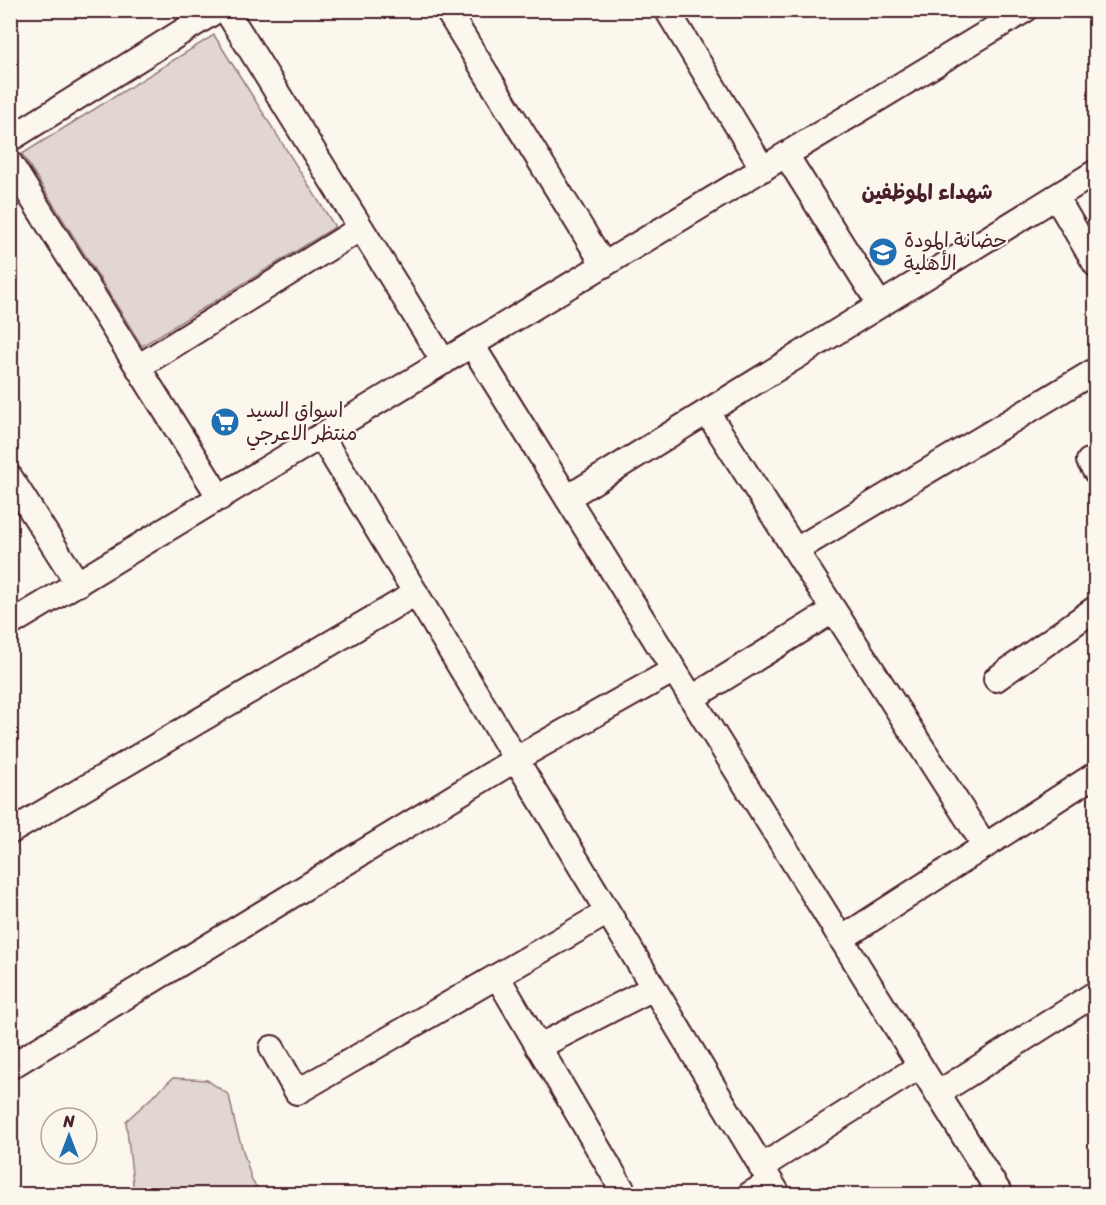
<svg xmlns="http://www.w3.org/2000/svg" width="1106" height="1205" font-family="Sriracha,'Playpen Sans Arabic',sans-serif">
<style>
.green{fill:#e2d7d0;stroke:#967b7e;stroke-width:1.5}
.lines{fill:none;stroke-linecap:round;stroke-linejoin:round}
.street-casing{stroke:#4a1f2b;stroke-width:28}
.street{stroke:#fbf7ec;stroke-width:24}
.labels{text-anchor:middle;dominant-baseline:central;stroke-width:4.5;stroke-linejoin:round;paint-order:stroke}
.poi-label{font-size:20px;fill:#4a1f2b;stroke:#fbf7ec;text-anchor:start}
.neighbourhood-label{font-size:21px;font-weight:bold;fill:#4a1f2b;stroke:#fbf7ec}
</style>
<rect width="100%" height="100%" fill="#fbf7ec"/>
<filter id="ink" filterUnits="userSpaceOnUse"><feTurbulence type="fractalNoise" baseFrequency=".0167" numOctaves="2"/><feDisplacementMap in="SourceGraphic" scale="12" xChannelSelector="R" yChannelSelector="G"/><feConvolveMatrix kernelMatrix="1 2 1 2 8 2 1 2 1" color-interpolation-filters="sRGB"/></filter>
<g filter="url(#ink)">
<path class="green" d="M214 35 335 227 142 346 22 154Z
M173 1078 207 1080 229 1095 235 1124 252 1181 262 1194H132L133 1183 126 1121Z"/>
<g class="lines">
<g class="street-casing">
<path id="street" d="M226 10 444 362
M447 10 604 265
M667 10 763 169
M10 139 217 10
M786 155 880 305
M10 163 220 498
M1056 197 1096 265
M472 345 1000 1194
M138 367 361 228
M707 412 985 846
M321 436 778 1194
M1089 461 1096 472
M10 477 78 584
M567 498 1096 172
M796 550 1096 370
M10 624 1025 10
M996 679 1096 608
M692 698 834 610
M10 832 416 593
M841 939 1096 774
M497 976 625 1194
M538 1047 653 988
M272 1048 297 1092 608 912
M10 1067 516 759 674 670
M937 1094 1096 993
M761 1167 920 1066
M750 1194 770 1182"/>
</g>
<use href="#street" class="street"/>
</g>
</g>
<defs>
<g id="school-disc" transform="scale(1.5)"><circle r="9.5" fill="#1f6fb2" stroke="#fbf7ec"/><path d="M0-5L7-2L0 1L-7-2ZM-4 1L0 2.5L4 1V4Q0 6-4 4Z" fill="#fff"/></g>
<g id="supermarket-disc" transform="scale(1.5)"><circle r="9.5" fill="#1f6fb2" stroke="#fbf7ec"/><path d="M-6-5.5h2.5l.6 2H6L4.5 2H-2.5L-4.4-4H-6ZM-1.5 3.2a1.3 1.3 0 1 0 .1 0ZM3 3.2a1.3 1.3 0 1 0 .1 0Z" fill="#fff"/></g>
</defs>
<g fill-rule="evenodd">
<use href="#school-disc" x="883" y="252"/>
<use href="#supermarket-disc" x="225" y="422"/>
</g>
<g class="labels">
<g class="poi-label">
<text x="904" y="240">حضانة المودة<tspan x="904" dy="23">الأهلية</tspan></text>
<text x="246" y="410">اسواق السيد<tspan x="246" dy="23">منتظر الاعرجي</tspan></text>
</g>
<g class="neighbourhood-label">
<text x="927" y="192">شهداء الموظفين</text>
</g>
</g>
<rect width="1106" height="1205" fill="none" stroke="#fbf7ec" stroke-width="36"/>
<rect x="18" y="18" width="1070" height="1169" fill="none" stroke="#4a1f2b" stroke-width="2" filter="url(#ink)"/>
<g transform="translate(69 1136)"><circle r="28" fill="#fbf7ec" stroke="#b4a19f" stroke-width="1.5"/>
<path d="M0-4.5L10 22L0 15L-10 22Z" fill="#1f6fb2"/>
<text y="-9" font-size="16" font-weight="bold" text-anchor="middle" fill="#4a1f2b">N</text>
</g>
</svg>
